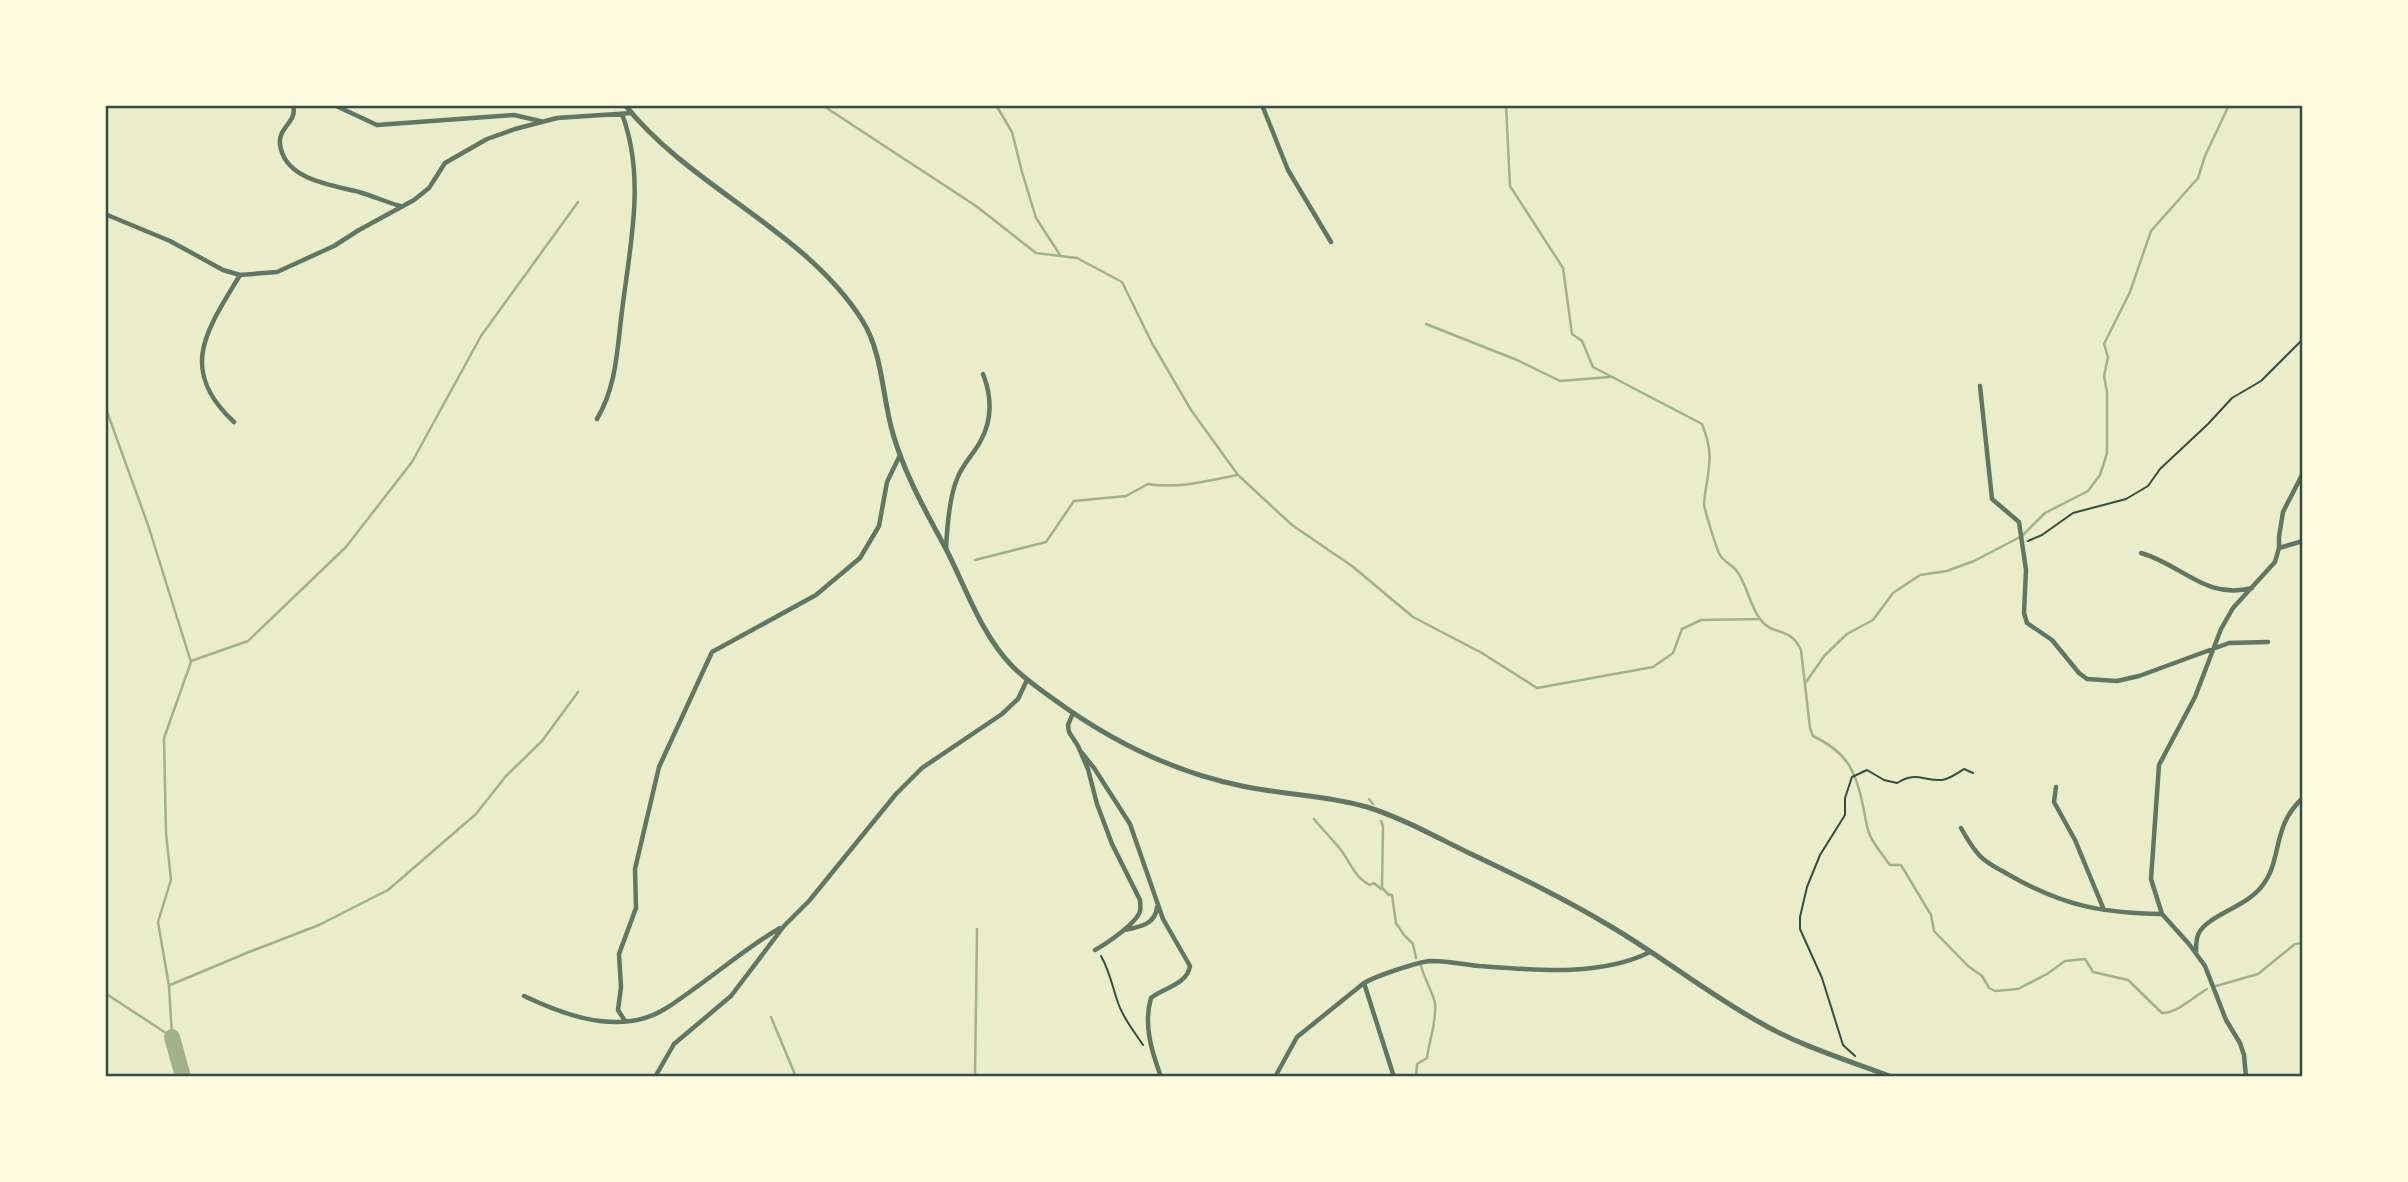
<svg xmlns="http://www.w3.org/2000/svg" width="2408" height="1182" font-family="Rubik,sans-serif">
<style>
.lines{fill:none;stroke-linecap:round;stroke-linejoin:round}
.stream{stroke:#a3b18a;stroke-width:2.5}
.river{stroke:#a3b18a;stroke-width:16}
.path{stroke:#344e41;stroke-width:2}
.minor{stroke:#617663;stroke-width:4.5}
.tertiary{stroke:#617663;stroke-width:5}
.neatline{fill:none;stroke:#344e41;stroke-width:2.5}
</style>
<rect width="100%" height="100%" fill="#e9edc9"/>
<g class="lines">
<path class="stream" d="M822 105 976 206 1036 253 1077 258 1122 282 1152 343 1191 410 1238 475 1292 525 1352 566 1413 617 1482 653 1537 688 1653 667 1673 653 1682 629 1701 620 1759 619
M996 105 1012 132 1022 172 1036 218 1060 255
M1506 105 1510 186 1563 268 1572 334 1582 341 1593 367 1702 424C1716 459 1707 470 1704 504 1704 508 1717 551 1720 555 1724 562 1731 564 1736 570 1747 584 1749 604 1760 619 1773 637 1789 625 1801 650L1810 728 1813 736C1847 752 1856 771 1863 806 1865 814 1866 825 1869 833 1873 844 1883 855 1890 865H1901L1931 915 1934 931 1968 966 1982 976 1989 988 1995 991 2018 989 2047 974 2065 961 2085 959 2093 972 2128 980 2162 1013C2178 1013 2193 997 2207 989
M1426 324 1517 360 1560 381 1610 377
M105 406 148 525 191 662 164 738 166 833 171 880 158 922 169 986 172 1037
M975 560 1046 542 1074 501 1126 496 1148 484C1179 489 1207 481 1237 475
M191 661 248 641 346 547 412 462 481 336 578 202
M1806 682 1825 655 1847 634 1873 620 1893 593 1920 575 1947 571 1974 561 2022 536 2045 513 2088 491 2100 475 2107 453V392L2104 376 2108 357 2104 344 2130 292 2151 231 2198 178 2205 156 2229 105
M1369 799 1373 804
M1314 819C1323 830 1332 839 1341 850 1351 863 1354 877 1370 885L1374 883 1381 889
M1381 821 1383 826 1382 888 1389 895H1392L1396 923 1404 935 1413 944 1416 958
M170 985 249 952 319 925 388 890 476 814 506 776 542 741 578 692
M2216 986 2258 974 2295 944 2303 943
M105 993 172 1037
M771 1017 796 1077
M975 1077 977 929
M1416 1077 1417 1064 1427 1058C1429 1041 1437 1021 1435 1003 1434 996 1424 977 1421 966"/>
<path class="river" d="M172 1037 183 1077"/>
<path class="path" d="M2028 541 2042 535 2073 513 2126 499 2148 486 2160 469 2208 424 2232 398 2261 381 2303 339
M1101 956C1109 970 1112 984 1117 1000 1122 1016 1133 1030 1143 1045
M1855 1056 1843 1045 1822 978 1800 929V917L1807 887 1820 855 1845 815V798L1852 777 1867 770 1884 780 1897 783C1915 771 1924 781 1942 780 1950 779 1958 773 1964 769L1973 773"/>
<path class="minor" d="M293 105C298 122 278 127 280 144 284 180 332 185 359 192 373 196 386 202 400 206
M334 105 377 125 514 115 540 121
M1262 105 1288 170 1331 242
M105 214 170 241 223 270 240 275 277 272 334 246 359 230 414 200 429 188 445 163 487 139 515 129 557 118 632 113
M1980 386 1992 499 2019 522 2026 570 2024 613 2027 623 2052 640 2079 673 2087 679 2117 681 2139 676 2229 643 2268 642
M597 419C617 385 617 349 622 311 630 245 646 178 622 114
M234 422C177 369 207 330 240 275
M2279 548 2303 541
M946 549C947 528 949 498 957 479 962 465 973 455 980 442 992 421 992 397 983 374
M2141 553C2183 565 2205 600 2252 588
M1073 713 1068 725 1069 732 1078 746 1088 769 1097 804 1112 844 1140 900C1140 904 1141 908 1140 911 1137 923 1106 944 1095 950
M1082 753 1094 768 1130 824 1163 919 1190 966C1187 985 1163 988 1151 998 1143 1025 1152 1052 1161 1077
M2056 787 2054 802 2075 840 2104 910
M1961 828C1966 837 1972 847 1979 855 1988 865 2000 869 2011 876 2064 906 2102 913 2162 914
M1125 930C1140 927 1156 924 1157 907
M2196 952C2196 947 2196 940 2198 935 2205 916 2247 907 2262 886 2283 860 2271 826 2303 798
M1364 983 1394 1077
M524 996C560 1013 604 1030 645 1018 662 1013 677 1001 691 991 721 970 749 946 780 928
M625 1021 618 1010 621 987 619 954 636 908 635 869 659 767 712 652 816 595 860 558 879 526 887 482 900 455
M655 1077 674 1044 731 996 784 926 809 901 896 794 922 768 1002 714 1018 699 1027 680
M1275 1077 1297 1037 1364 983C1376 976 1417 962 1431 961 1446 961 1463 964 1479 966 1533 970 1600 977 1650 952
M2246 1077 2244 1055 2240 1043 2226 1020 2205 966 2189 944 2162 914 2151 879 2159 765 2195 697 2221 629 2233 608 2275 562 2279 548V537L2283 512 2303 473"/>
<path class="tertiary" d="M625 105C691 188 805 230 862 320 883 353 882 397 893 434 905 475 926 512 946 549 966 588 981 634 1012 666 1024 678 1038 688 1052 698 1109 740 1173 772 1242 786 1284 795 1326 795 1367 807 1402 818 1434 836 1467 852 1515 875 1564 898 1610 926 1661 956 1707 993 1759 1022 1800 1046 1847 1060 1892 1077"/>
</g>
<rect width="2408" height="1182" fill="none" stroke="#fefae0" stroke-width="214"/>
<rect x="107" y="107" width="2194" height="968" class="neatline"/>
</svg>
